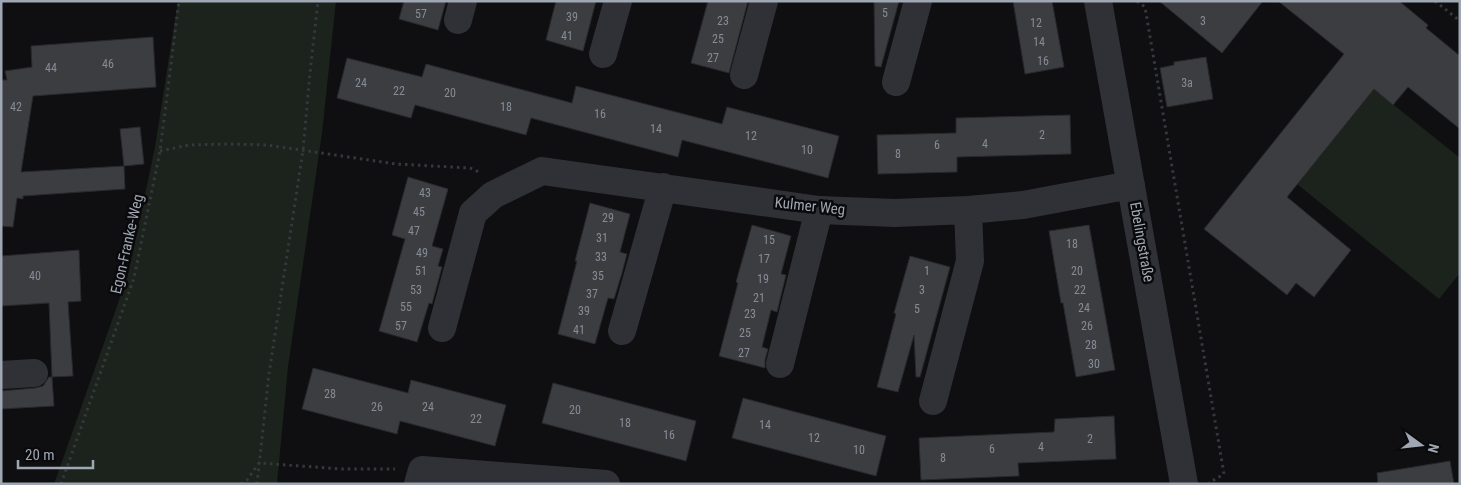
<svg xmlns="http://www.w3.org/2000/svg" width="1461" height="485" font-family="'Roboto Condensed',sans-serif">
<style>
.green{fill:#1b231c}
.building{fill:#3b3d41;stroke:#29292d}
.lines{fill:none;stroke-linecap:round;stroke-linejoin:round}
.path{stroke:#36383d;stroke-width:3;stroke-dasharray:2.5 4;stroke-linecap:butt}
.minor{stroke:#303136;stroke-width:28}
.labels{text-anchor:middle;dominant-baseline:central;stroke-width:5;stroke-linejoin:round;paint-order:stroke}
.number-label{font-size:12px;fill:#868c96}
.street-label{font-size:15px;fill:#9fa7b3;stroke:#0a0a0c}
</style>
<rect width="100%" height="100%" fill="#0f0f11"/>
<path class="green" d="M178 1H336L322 133 288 367 277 484H54L128 275 155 147Z
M1374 89 1460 158V273L1439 299 1297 184Z"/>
<path class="building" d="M404 1H446L438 30 399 19Z
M556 1H596L583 51 546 40Z
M708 1H748L729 73 691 63Z
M874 1H899L881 67 875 66Z
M1013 1H1052L1064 67 1025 74Z
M1159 1H1263L1222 53Z
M1278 1H1399L1428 25 1426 28 1460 56V129L1408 87 1393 105 1374 89 1287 197 1351 250 1314 297 1296 283 1287 295 1204 229 1344 54Z
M153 37 156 87 33 96 21 172 124 166 125 189 23 196V199L17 198 13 227 1 226V80H7L5 71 32 67 31 46Z
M1206 57 1213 99 1167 107 1160 68 1174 65V62Z
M347 58 422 77 426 64 572 103 576 86 722 124 727 107 839 136 828 178 682 140 678 157 531 118 526 135 415 105 411 118 337 98Z
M1070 115 1071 154 957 157V172L878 174 877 135 956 133V118Z
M140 127 144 164 124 166 120 129Z
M408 177 448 189 432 246 443 249 438 266 442 267 432 304 429 303 417 342 379 331 405 239 392 235Z
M590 203 630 214 620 252 627 254 622 273 614 299 608 298 595 344 558 334 577 261H575Z
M752 225 791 236 781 274 786 275 777 312 771 310 762 347 768 349 765 360V368L719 356 738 283 736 282Z
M1089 225 1115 370 1076 377 1063 303H1061L1049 231Z
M79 250 81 301 68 302 73 376 52 377 49 303 1 306V256Z
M910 256 950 267 920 377H916L914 335 898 392 877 387 896 314 894 313Z
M313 368 408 393 411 380 506 405 495 446 400 421 397 434 302 409Z
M49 377H52L54 406 1 409V391L35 388 43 386Z
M553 383 696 421 686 461 542 423Z
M743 398 886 436 876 476 732 438Z
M1114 416 1116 459 1018 463 1019 476 921 480 919 438 1054 432 1055 419Z
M1450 461 1454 484H1378L1377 473Z"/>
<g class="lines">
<path class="path" d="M1137 1 1145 7 1224 474 1209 483
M1435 1 1460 21
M160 151 189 145 228 144 267 145 396 164 470 168 479 172
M61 484 134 278 160 151 179 1
M241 484 247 480 259 463 342 469H395
M257 484 269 374 303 150 310 73 318 1"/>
<path class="minor" d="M1098 1 1184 484
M458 20 463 1
M603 54 618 1
M744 75 764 1
M896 82 918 1
M442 328 473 213 493 195 542 171 819 210 895 213 968 210 1023 205 1131 185
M622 331 663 187
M780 364 819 210
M1 375 34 373
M933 401 970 261 968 210
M418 484 422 470 606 484"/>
</g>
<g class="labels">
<g class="number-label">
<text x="885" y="13">5</text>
<text x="421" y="14">57</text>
<text x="572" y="17">39</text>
<text x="723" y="21">23</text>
<text x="1203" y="21">3</text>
<text x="1036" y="23">12</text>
<text x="567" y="36">41</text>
<text x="718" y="39">25</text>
<text x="1039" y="42">14</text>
<text x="713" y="58">27</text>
<text x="1043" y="61">16</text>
<text x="108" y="64">46</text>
<text x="51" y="68">44</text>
<text x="361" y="83">24</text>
<text x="1187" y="83">3a</text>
<text x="399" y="91">22</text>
<text x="450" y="93">20</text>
<text x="16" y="107">42</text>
<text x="506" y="107">18</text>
<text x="600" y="114">16</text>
<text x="656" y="129">14</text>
<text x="1042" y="135">2</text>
<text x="751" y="136">12</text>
<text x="985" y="144">4</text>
<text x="937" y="145">6</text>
<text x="807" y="150">10</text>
<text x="898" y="154">8</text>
<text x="425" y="193">43</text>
<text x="419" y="212">45</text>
<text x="608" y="218">29</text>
<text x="414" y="231">47</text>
<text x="602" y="238">31</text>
<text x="769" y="240">15</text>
<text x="1072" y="244">18</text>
<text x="422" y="253">49</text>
<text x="601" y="257">33</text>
<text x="764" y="259">17</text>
<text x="421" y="271">51</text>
<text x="927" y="271">1</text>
<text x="1077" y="271">20</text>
<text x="35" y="276">40</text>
<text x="598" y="276">35</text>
<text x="763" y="279">19</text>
<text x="416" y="290">53</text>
<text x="922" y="290">3</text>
<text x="1080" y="290">22</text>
<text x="592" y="294">37</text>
<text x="759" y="298">21</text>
<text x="406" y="307">55</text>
<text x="1084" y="308">24</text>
<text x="917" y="309">5</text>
<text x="584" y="311">39</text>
<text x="750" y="314">23</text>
<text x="401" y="326">57</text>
<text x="1087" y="326">26</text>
<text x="579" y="330">41</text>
<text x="745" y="333">25</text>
<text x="1091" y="345">28</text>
<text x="744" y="353">27</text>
<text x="1094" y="364">30</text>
<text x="330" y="394">28</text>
<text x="377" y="407">26</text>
<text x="428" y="407">24</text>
<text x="575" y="410">20</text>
<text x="476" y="419">22</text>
<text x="625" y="423">18</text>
<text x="765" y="425">14</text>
<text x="669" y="435">16</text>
<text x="814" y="438">12</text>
<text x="1090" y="439">2</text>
<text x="1041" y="447">4</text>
<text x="992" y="449">6</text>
<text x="859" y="450">10</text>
<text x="943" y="458">8</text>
</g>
<g class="street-label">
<text transform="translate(810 206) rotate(6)">Kulmer Weg</text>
<text transform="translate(1142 242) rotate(80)">Ebelingstraße</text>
<text transform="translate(127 244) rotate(-77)">Egon-Franke-Weg</text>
</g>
</g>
<rect width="1461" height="485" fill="none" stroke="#9fa7b3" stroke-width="5"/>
<g transform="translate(1421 445) rotate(105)" stroke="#0a0a0c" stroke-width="4" paint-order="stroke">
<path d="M0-4L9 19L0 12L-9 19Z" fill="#9fa7b3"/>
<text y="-8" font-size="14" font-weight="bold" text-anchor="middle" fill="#9fa7b3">N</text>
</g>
<path d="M18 460v8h75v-8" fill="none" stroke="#9fa7b3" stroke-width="2.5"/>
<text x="25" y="460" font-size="15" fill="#9fa7b3" stroke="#0a0a0c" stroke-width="4" paint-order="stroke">20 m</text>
</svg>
